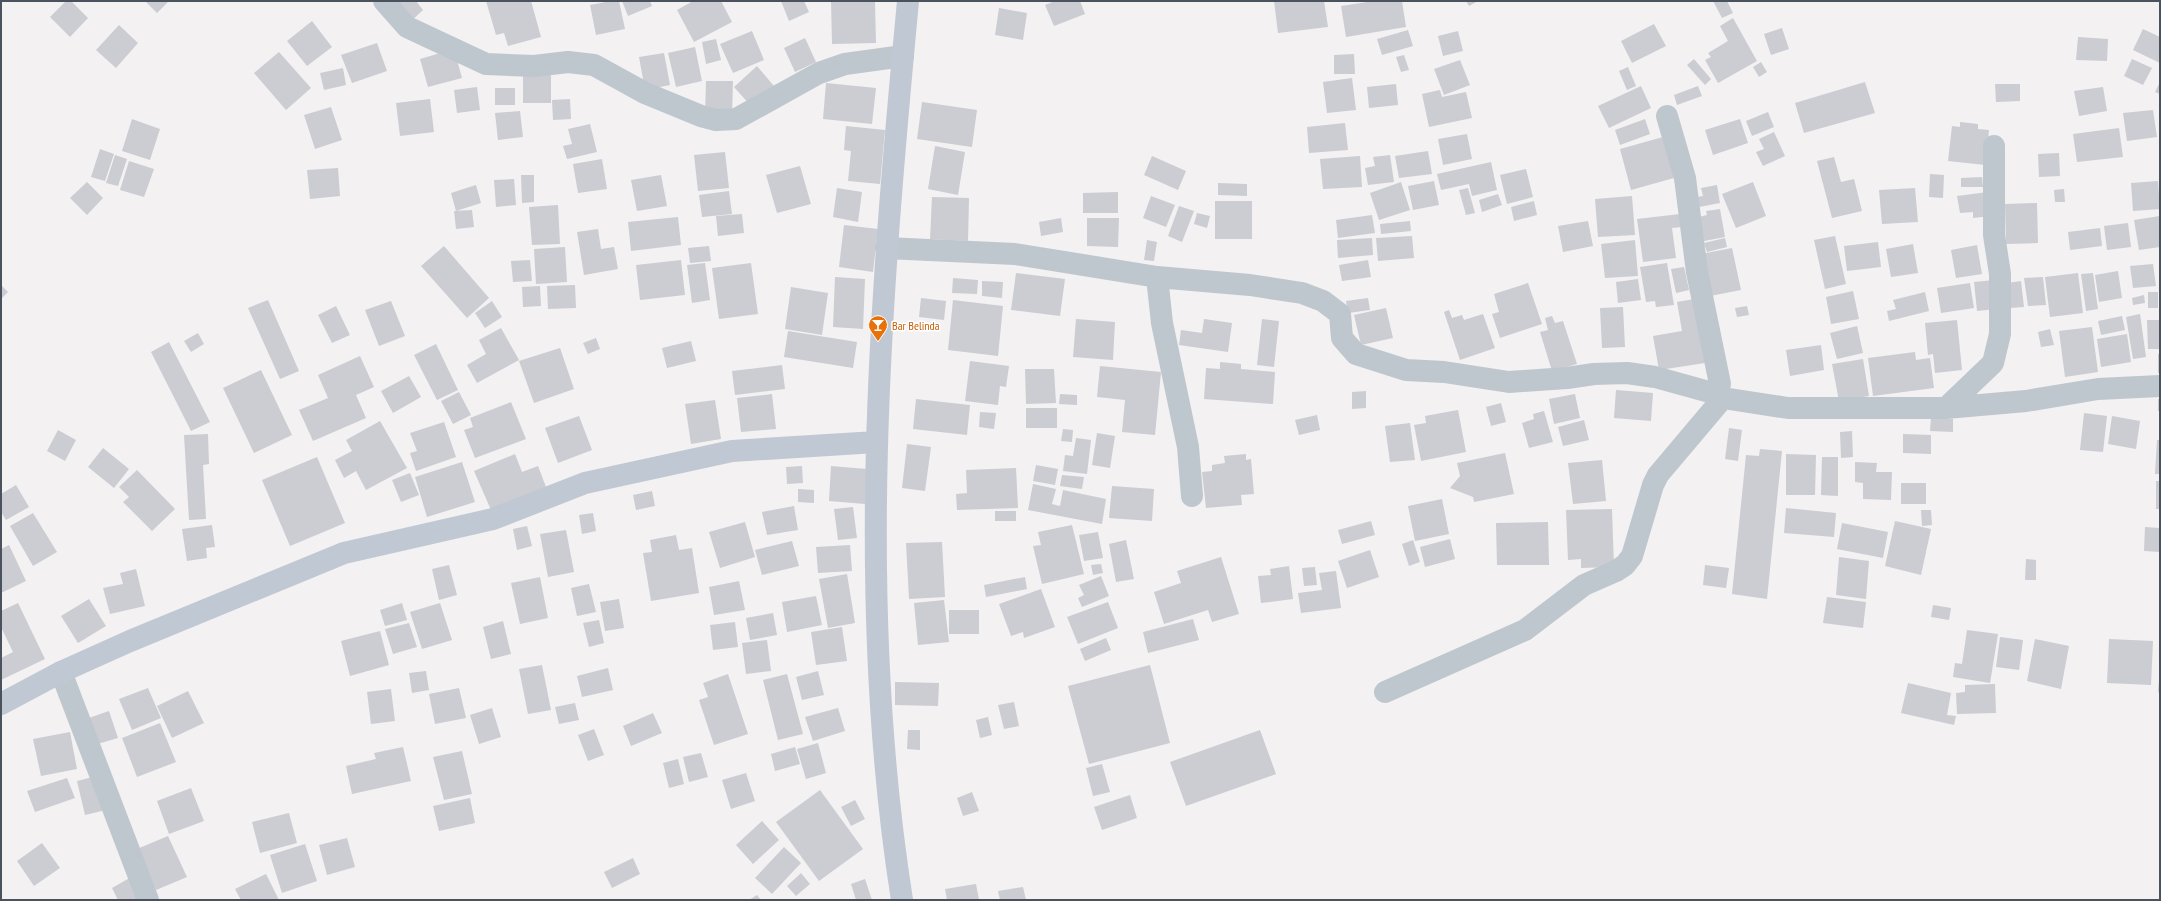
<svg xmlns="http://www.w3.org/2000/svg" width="2161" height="901" font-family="'PT Sans Narrow',sans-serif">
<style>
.building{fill:#cbcdd3}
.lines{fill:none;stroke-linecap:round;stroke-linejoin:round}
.street{stroke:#bfc7ce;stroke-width:22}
.secondary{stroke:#c0c8d3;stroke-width:22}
.labels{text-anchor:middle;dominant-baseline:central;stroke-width:3;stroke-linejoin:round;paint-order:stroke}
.food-label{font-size:12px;fill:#c56008;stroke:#fff;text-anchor:start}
</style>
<rect width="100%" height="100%" fill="#f3f1f1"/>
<path class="building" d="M66 1H71L88 18 70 37 50 17Z
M145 1H169L157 13Z
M397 1H416L423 10 408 24Z
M486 1H531L541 37 508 46 504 33 496 35Z
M611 1H619L625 29 596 35 590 5Z
M622 1H650L652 6 628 16Z
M693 1H721L732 22 694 42 677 10Z
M781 1H804L809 12 789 21Z
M831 1H875L876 43 832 44Z
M1055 1H1080L1085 14 1054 26 1045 5Z
M1274 1H1324L1328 27 1278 33Z
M1374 1H1402L1406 27 1346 37 1341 6Z
M1466 1H1478L1469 6Z
M1713 1H1727L1733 13 1722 18Z
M999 8 1027 13 1023 40 995 35Z
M1733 18 1757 61 1718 83 1705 60 1711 57 1708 53 1728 41 1720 26Z
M312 21 332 47 307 66 287 41Z
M1654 24 1666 46 1632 63 1621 41Z
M119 25 138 43 116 68 96 50Z
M1782 28 1789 49 1771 55 1764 34Z
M2143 29 2160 37V63L2133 50Z
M1408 30 1413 46 1382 55 1377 39Z
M752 31 764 60 733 73 720 44Z
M1458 31 1463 51 1443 56 1438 36Z
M2078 37 2108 39 2107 61 2076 60Z
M805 38 816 62 795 72 784 48Z
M716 39 721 60 706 64 702 42Z
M377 43 387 71 352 83 341 55Z
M695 47 702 81 676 87 668 53Z
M454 49 462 78 428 87 420 59Z
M279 52 311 88 286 110 254 73Z
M664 53 670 85 645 90 639 57Z
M1354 54 1355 74H1334V55Z
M1404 55 1409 70 1401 72 1396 57Z
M1694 59 1711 79 1705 85 1687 65Z
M2132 59 2152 68 2143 85 2124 76Z
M1460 60 1470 85 1444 95 1434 69Z
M1761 62 1767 72 1759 77 1753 67Z
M757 66 774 86 751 106 734 87Z
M1628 67 1636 86 1627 90 1619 71Z
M343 68 346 85 324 90 320 73Z
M523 75H551V103H523Z
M1352 78 1356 110 1327 113 1323 82Z
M706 81H733L732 117 705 116Z
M1865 82 1875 113 1804 133 1795 103Z
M2160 82V94L2155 92Z
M826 83 876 88 872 124 823 119Z
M1396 84 1398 105 1369 108 1367 87Z
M1995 84H2020V101L1996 102Z
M1641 86 1651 108 1609 128 1598 106Z
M1698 86 1702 96 1677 105 1674 95Z
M477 87 480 110 457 113 454 90Z
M2103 87 2107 111 2079 116 2074 91Z
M495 88H515V105H495Z
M1440 90 1442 97 1466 92 1472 118 1429 127 1422 94Z
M430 99 434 132 400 136 396 103Z
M570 99 571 119 553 120 552 100Z
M922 102 977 110 972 147 917 139Z
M331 107 342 140 315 149 304 115Z
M2153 110 2157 137 2127 141 2123 113Z
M520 111 523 137 498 140 495 113Z
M1768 112 1774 127 1752 136 1746 121Z
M132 119 160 129 150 160 122 151Z
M1645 119 1650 134 1620 145 1615 130Z
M1740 119 1748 143 1713 155 1705 130Z
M1960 122 1978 124V129L1989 130 1985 165 1948 161 1952 126 1960 127Z
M1345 123 1348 150 1309 153 1307 127Z
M590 124 597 152 567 159 563 146 572 144 568 129Z
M846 126 885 130 880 184 848 181 851 151 844 150Z
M2119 128 2123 157 2077 162 2073 134Z
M1774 132 1785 156 1763 166 1756 152 1764 149 1759 139Z
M1467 134 1472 159 1443 165 1438 139Z
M1663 137 1674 178 1631 190 1620 149Z
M935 146 965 152 958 195 928 189Z
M100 149 114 154 105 181 91 177Z
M1428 151 1432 174 1399 178 1395 156Z
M725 152 729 188 698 191 694 155Z
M2059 153 2060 176 2039 177 2038 154Z
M115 155 127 159 118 186 106 183Z
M1390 155 1394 182 1368 185 1365 168 1375 166 1373 157Z
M1152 156 1186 171 1178 190 1144 175Z
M1360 156 1362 187 1323 189 1320 159Z
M1834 157 1841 182 1854 179 1862 211 1832 218 1817 161Z
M602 159 607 189 578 193 573 164Z
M129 161 154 169 144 197 120 190Z
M1491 162 1497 190 1472 196 1469 184 1441 190 1437 174Z
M800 166 811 204 777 213 766 175Z
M338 168 340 196 310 199 307 170Z
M1526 169 1533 197 1507 204 1500 175Z
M1930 174 1944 175 1943 198 1929 197Z
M521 175H534V202L522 203Z
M661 175 667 206 637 211 631 180Z
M1982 177 1983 187H1961V178Z
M514 179 516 205 496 207 494 180Z
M1434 181 1439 205 1413 210 1408 186Z
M2158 181 2160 209 2133 211 2131 183Z
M87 182 103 198 87 215 70 198Z
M1401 182 1410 210 1379 220 1370 193Z
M1753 182 1766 216 1736 228 1722 194Z
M1218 183 1247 184V196L1218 195Z
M476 185 481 203 456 211 451 193Z
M1717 185 1720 203 1699 207 1697 197 1703 196 1701 188Z
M837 188 862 192 858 222 833 217Z
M1468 188 1475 213 1466 215 1459 190Z
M1915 188 1918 222 1882 224 1879 190Z
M2064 189 2065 202H2055L2054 190Z
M729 191 732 214 702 217 699 195Z
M1118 192V213H1083V193Z
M1988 192 1991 216 1973 218V212L1960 213 1957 196Z
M1498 194 1502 205 1482 212 1479 200Z
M1151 196 1175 205 1166 227 1143 218Z
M1632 196 1635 235 1598 237 1595 199Z
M932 197 969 198 968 241 930 239Z
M1215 201H1252V239H1215Z
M1534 201 1537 215 1514 221 1511 207Z
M2037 203 2038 243 2006 244 2005 204Z
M558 205 560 244 532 245 529 207Z
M1179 206 1194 211 1182 242 1168 236Z
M1720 209 1725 237 1699 242 1695 218 1707 215 1706 211Z
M472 210 474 227 456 229 454 211Z
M1197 213 1210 216 1207 228 1194 224Z
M742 214 744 233 718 236 716 216Z
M1680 214 1682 227 1672 228 1676 258 1643 262 1637 219Z
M1372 215 1375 233 1338 238 1336 220Z
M2160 216V247L2139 250 2134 220Z
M678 217 681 245 631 251 628 222Z
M1061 218 1063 232 1041 236 1039 222Z
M1087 218H1119L1118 247 1087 246Z
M1410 221 1411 231 1381 234 1380 224Z
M1588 221 1593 246 1563 252 1558 226Z
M2128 223 2131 247 2107 250 2104 226Z
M844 225 878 229 873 272 839 267Z
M2100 228 2102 246 2070 250 2068 232Z
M598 229 601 249 614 247 618 269 584 275 577 232Z
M1412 236 1414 258 1378 261 1376 238Z
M1835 236 1846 284 1825 289 1814 240Z
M1372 238 1373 255 1338 258 1337 240Z
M1725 238 1727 247 1707 252 1704 243Z
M1147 240 1157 242 1154 261 1144 260Z
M1635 240 1638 276 1605 278 1601 244Z
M1878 242 1881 267 1847 271 1844 246Z
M1913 244 1918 273 1891 277 1886 249Z
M1977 245 1982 274 1956 278 1951 250Z
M444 246 489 298 467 318 421 266Z
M709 246 711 261 690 263 688 248Z
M565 247 567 282 536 284 534 249Z
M1732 248 1741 290 1710 296 1701 254Z
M530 260 532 281 513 282 511 261Z
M681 260 685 295 640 300 636 265Z
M1368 260 1371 277 1342 281 1339 265Z
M705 263 710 300 692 303 687 265Z
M751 263 758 314 719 319 712 268Z
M1667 263 1674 305 1656 307 1655 301 1646 302 1640 267Z
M2153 264 2156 286 2133 288 2130 266Z
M1684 267 1689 290 1676 293 1671 269Z
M2118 271 2122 298 2099 302 2095 275Z
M1016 273 1065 279 1060 316 1011 310Z
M2078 273 2083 313 2050 317 2045 277Z
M2093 273 2098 309 2086 311 2081 274Z
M835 277 865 279 863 329 833 327Z
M2043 277 2046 305 2028 306 2024 278Z
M953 278 978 280 977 294 952 293Z
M1638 279 1641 300 1618 303 1616 282Z
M1995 280 1997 309 1977 311 1974 282Z
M982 281 1003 282 1002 298 982 296Z
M2021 281 2024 307 2009 308 2007 283Z
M1528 283 1542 324 1500 338 1492 314 1499 312 1494 294Z
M1970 283 1974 308 1941 313 1937 288Z
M1 285 8 292 1 299Z
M575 285 576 308 548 309 547 286Z
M540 286 541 306 523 307 522 287Z
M791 287 828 293 822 335 785 329Z
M1853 291 1859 319 1831 324 1826 297Z
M1925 292 1929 311 1889 321 1887 311 1896 309 1893 300Z
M2148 292H2158V308H2148Z
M2144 295 2145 303 2133 305 2132 298Z
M921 298 946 301 944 320 919 317Z
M1368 298 1370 310 1348 313 1346 301Z
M1694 299 1705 363 1659 370 1653 336 1682 331 1677 302Z
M268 300 299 371 280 379 248 308Z
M953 300 1003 306 998 356 948 350Z
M391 301 405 336 379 346 365 310Z
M492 301 502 317 485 328 475 313Z
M336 306 350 335 332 343 318 315Z
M1747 306 1749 315 1737 317 1735 308Z
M1623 307 1625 347 1602 348 1600 308Z
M1386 308 1393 338 1361 345 1354 315Z
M1449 310 1452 318 1462 315 1464 320 1483 314 1495 348 1460 360 1444 312Z
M2140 314 2146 357 2133 359 2126 317Z
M1552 316 1555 323 1563 321 1577 364 1552 371 1540 332 1548 330 1545 318Z
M2122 316 2125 330 2101 335 2098 321Z
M1076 319 1115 322 1113 360 1073 357Z
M1204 319 1232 323 1228 352 1179 345 1181 330 1202 333Z
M1262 319 1279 321 1274 367 1257 365Z
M1957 320 1962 370 1935 373 1933 354 1928 355 1925 323Z
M2147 320H2160V349H2148Z
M1857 326 1863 353 1837 359 1830 333Z
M2092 327 2098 372 2065 377 2059 331Z
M501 328 519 360 477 383 467 365 486 354 479 340Z
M2050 329 2054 345 2041 347 2038 332Z
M788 331 857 342 853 368 784 357Z
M198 333 204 344 191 352 184 341Z
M2127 334 2131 362 2101 367 2097 339Z
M596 338 600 349 588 354 583 343Z
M691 341 696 361 667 368 662 348Z
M169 342 210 422 191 431 151 352Z
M436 344 458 390 437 400 414 355Z
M1821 345 1824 370 1790 376 1786 350Z
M560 348 574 389 534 403 519 361Z
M1915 352 1916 360 1930 358 1934 388 1873 396 1868 358Z
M2158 354H2160V373H2158Z
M360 356 374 387 356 395 366 418 313 441 299 410 328 398 318 375Z
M1863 359 1869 396 1839 401 1832 364Z
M970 361 1009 366 1006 387 1000 386 998 405 965 401Z
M1220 362 1241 364V369L1275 372 1273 404 1204 399 1206 368 1220 369Z
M782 365 785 389 735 395 732 371Z
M1100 366 1161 372 1155 435 1122 432 1125 400 1097 397Z
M1025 369H1054L1056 403 1026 404Z
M261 370 292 435 254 453 223 388Z
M409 376 421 397 393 413 381 391Z
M1616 390 1653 393 1651 421 1614 418Z
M1366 391V408L1352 409V392Z
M459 392 471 415 453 424 441 401Z
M772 394 776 429 741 432 737 398Z
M1060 394 1077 395V405L1059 404Z
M1575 394 1580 418 1554 424 1549 399Z
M916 399 970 405 967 435 913 429Z
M2158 399H2160V411H2158Z
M715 400 721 439 691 444 685 404Z
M511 402 526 439 475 458 464 430 473 427 470 418Z
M1501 403 1506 422 1491 426 1486 407Z
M1026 408H1057V428H1026Z
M1458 410 1466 452 1421 461 1414 425 1426 423 1425 416Z
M1544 411 1553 442 1529 448 1522 423 1534 419 1533 414Z
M980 412 996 413 994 429 979 427Z
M2084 413 2107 416 2103 452 2080 450Z
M1317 415 1320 430 1299 435 1295 420Z
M579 416 592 450 558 463 545 428Z
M2112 416 2140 421 2136 449 2108 444Z
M1931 418 1953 419V432L1930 431Z
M1584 420 1589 440 1563 446 1558 427Z
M380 421 407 468 366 490 356 471 344 478 335 460 352 451 346 440Z
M444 422 456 457 416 471 410 453 417 451 410 433Z
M1410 423 1415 460 1390 462 1385 426Z
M1729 428 1742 430 1738 461 1725 459Z
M1063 429 1073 430 1072 442 1061 441Z
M58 430 76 440 65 461 47 451Z
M1852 431 1853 457 1841 458 1840 432Z
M1097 433 1115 436 1110 468 1092 465Z
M208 434 209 464 203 465 206 519 189 520 184 435Z
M1903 434 1931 435V454L1903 453Z
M1076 438 1091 440 1087 474 1063 471 1065 455 1073 456Z
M2157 440H2160V474H2155Z
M907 444 931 447 925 491 902 488Z
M103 448 129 469 114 488 88 467Z
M1760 449 1782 451 1767 599 1732 594 1746 455 1759 456Z
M1505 453 1514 494 1474 502 1473 497 1450 488 1460 476 1457 463Z
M515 454 522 472 538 466 546 487 491 510 474 471Z
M1246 454V460L1251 459 1254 494 1241 495 1242 505 1206 508 1202 472 1212 471V465L1225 463 1224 456Z
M1786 454 1816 455 1815 495H1786Z
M317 457 345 523 290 546 262 480Z
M1822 457H1838V496L1821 495Z
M1602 460 1606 501 1573 504 1568 463Z
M462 462 475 502 427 517 415 477Z
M1855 462 1877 463 1876 472H1892L1891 500 1863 499V483L1855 482Z
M1036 465 1058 469 1055 485 1033 481Z
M802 466 803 483 787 484 786 467Z
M831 466 867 469 865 504 829 501Z
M1016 468 1018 508 957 510 956 494 967 493 966 470Z
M137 470 175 509 152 531 123 502 129 497 119 487Z
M410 473 419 495 401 502 392 480Z
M1062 475 1084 477 1082 489 1060 486Z
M2156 481H2160V509H2156Z
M1901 483H1926V504H1901Z
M1033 484 1056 489 1052 504 1060 506 1063 490 1106 499 1102 524 1028 510Z
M16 485 29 507 6 520 1 512V494Z
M1112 486 1154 489 1152 521 1109 518Z
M798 489 814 490V503L798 502Z
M652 491 655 506 636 510 633 495Z
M1442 499 1449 534 1415 541 1408 506Z
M794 506 798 530 767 535 762 512Z
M853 507 857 538 838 540 834 509Z
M1786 508 1836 513 1834 537 1784 533Z
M1612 509 1614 567 1581 568V559L1568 560 1566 510Z
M1921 510H1931L1932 525 1922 526Z
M995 511H1016V521H995Z
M33 513 57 552 33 566 10 526Z
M593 513 596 531 582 534 579 515Z
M1371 521 1375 535 1342 544 1338 530Z
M1895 521 1931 529 1921 575 1885 566Z
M745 522 755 557 720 568 709 532Z
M1548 522 1549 565H1497L1496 523Z
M1842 523 1888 532 1883 558 1837 549Z
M212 525 215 547 206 548 207 558 187 561 182 529Z
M1072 525 1084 574 1042 584 1033 546 1041 545 1038 532Z
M527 526 532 546 517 550 513 529Z
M2145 527 2160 528V552L2144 551Z
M566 530 574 572 548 577 540 534Z
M1098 532 1103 558 1084 561 1079 535Z
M676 535 679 550 692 548 699 593 651 601 643 553 652 552 650 540Z
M1450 539 1455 559 1425 567 1420 547Z
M1126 540 1134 579 1116 582 1109 544Z
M1413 540 1420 562 1409 566 1402 544Z
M792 541 799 566 762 575 755 550Z
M942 542 945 597 909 599 906 543Z
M9 545 26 581 1 593V549Z
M850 545 852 571 818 573 816 547Z
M1370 550 1379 577 1347 588 1338 561Z
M1221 557 1239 614 1212 622 1208 610 1164 624 1154 592 1181 583 1177 571Z
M1839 557 1869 561 1866 599 1836 595Z
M2026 559 2036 560V580H2025Z
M1101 564 1103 573 1093 575 1091 565Z
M449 565 457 595 439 600 432 569Z
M1705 565 1729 568 1726 588 1703 585Z
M1289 566 1293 599 1261 603 1258 576 1271 575 1270 569Z
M1315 567 1317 585 1304 586 1302 568Z
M136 569 145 606 110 614 103 588 123 584 120 573Z
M1336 571 1341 608 1301 613 1298 593 1322 590 1319 573Z
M847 574 855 623 828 628 819 579Z
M1101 576 1109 596 1082 607 1078 598 1084 595 1079 585Z
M540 577 548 618 520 624 511 583Z
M1025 577 1027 589 986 597 984 585Z
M739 581 745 610 714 615 709 587Z
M589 584 596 612 577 616 571 588Z
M1041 589 1055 627 1024 638 1023 632 1011 636 999 604Z
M816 596 822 625 787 632 782 602Z
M1827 597 1866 602 1863 628 1823 623Z
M89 599 106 626 78 643 61 616Z
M619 599 624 628 605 631 600 602Z
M944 600 949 642 918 645 914 603Z
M1108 602 1118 628 1078 644 1067 617Z
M18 603 45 659 1 680V658L13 652 1 627V611Z
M402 603 407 620 385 626 380 610Z
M440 603 452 640 422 649 410 612Z
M1933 605 1951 608 1949 620 1931 617Z
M949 610H979V634H949Z
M773 613 777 635 750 640 746 618Z
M1193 619 1199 640 1148 653 1143 632Z
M599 620 604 643 589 647 583 623Z
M503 621 511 654 491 659 483 627Z
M735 622 738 647 713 650 710 625Z
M409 623 417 647 393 654 385 629Z
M842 627 847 661 816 665 811 632Z
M1967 630 1998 634 1990 683 1953 677 1955 663 1962 664Z
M380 631 389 665 350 676 341 641Z
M2000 637 2023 640 2019 670 1996 667Z
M1106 638 1111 650 1085 661 1080 649Z
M2035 639 2069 646 2061 689 2027 681Z
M2109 639 2153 641 2151 685 2107 683Z
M767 640 771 671 746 674 742 643Z
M542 665 551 710 528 714 519 669Z
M1150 665 1170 743 1089 764 1068 686Z
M608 668 613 690 582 697 577 676Z
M426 671 429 690 412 693 409 673Z
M818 671 824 695 802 700 796 677Z
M728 674 748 734 714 745 699 700 708 697 703 683Z
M787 674 803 734 778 740 763 680Z
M2159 680H2160V693L2158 692Z
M895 682 939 683 938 706 895 705Z
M1908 683 1951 693 1947 715 1956 716 1954 725 1901 713Z
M1995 684 1996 713 1957 714 1956 693 1965 692V685Z
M148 688 161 718 132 730 119 699Z
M459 688 466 718 435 724 429 694Z
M391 689 395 721 371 724 367 692Z
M188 691 204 723 172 738 157 706Z
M1014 702 1019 726 1004 729 998 705Z
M575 703 579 720 559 724 555 707Z
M492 708 501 737 479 744 470 715Z
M838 708 845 731 813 741 805 717Z
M109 711 118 738 94 745 86 719Z
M653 713 662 733 631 746 623 726Z
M988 717 992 735 980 738 976 720Z
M160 723 176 762 137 777 122 738Z
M594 729 604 755 588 761 578 735Z
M908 730H920V750L907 749Z
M1260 730 1276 774 1186 806 1170 762Z
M70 732 77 769 41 776 33 739Z
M818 743 826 773 806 779 797 749Z
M403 747 411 781 352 794 346 766 376 759 374 753Z
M795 747 800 764 775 771 771 754Z
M462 751 472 794 444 800 433 757Z
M701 753 708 777 689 782 683 757Z
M678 759 684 784 669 788 663 763Z
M1102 764 1110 792 1093 796 1086 768Z
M746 773 755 801 731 809 722 780Z
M97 776 106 810 85 815 77 781Z
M67 778 75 798 35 812 27 791Z
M191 788 204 821 169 834 157 801Z
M820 790 863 849 819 881 776 822Z
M972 792 979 811 963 816 957 798Z
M1130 795 1137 818 1102 830 1094 807Z
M470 798 475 823 439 831 433 806Z
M855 800 865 819 851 826 841 807Z
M289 813 297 843 260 853 252 822Z
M762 821 779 840 753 864 736 845Z
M168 836 187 877 156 890 137 849Z
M347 838 355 867 327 875 319 845Z
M42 843 60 868 34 886 17 861Z
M305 844 317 881 282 893 270 855Z
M784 847 801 863 772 894 755 878Z
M633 858 640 874 612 888 604 872Z
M801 873 810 884 796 896 787 886Z
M266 874 279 900H241L235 889Z
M133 876 143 900H118L112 888Z
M865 879 872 900H856L851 884Z
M976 884 979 900H947L945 889Z
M1023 887 1026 900H1000L998 891Z
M757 895 761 900H749Z"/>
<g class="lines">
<path class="street" d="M384 1 407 27 486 64 534 66 568 62 594 65 645 93 701 116 716 120 736 119 819 73 845 64 903 56
M1667 116 1685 178 1697 272 1720 384 1713 393
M886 248 1015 254 1157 277 1250 285 1302 293 1323 301 1340 314 1342 338 1356 354 1406 370 1444 372 1509 382 1567 378 1594 374 1627 373 1655 377 1713 393 1723 398 1788 408H1946L2026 401 2098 389 2160 386
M1157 277 1162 323 1188 447 1192 496
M1946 408 1993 363 2000 334V274L1994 235V146
M61 672 148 900
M1385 692 1525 630 1584 585 1616 571 1625 565 1632 556 1653 485 1658 475 1723 398"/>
<path class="secondary" d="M1 704 61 672 130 641 344 553 493 519 585 483 732 451 876 442
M902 900C855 603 880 299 908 1"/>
</g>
<defs>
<g id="bar-pin" transform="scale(1)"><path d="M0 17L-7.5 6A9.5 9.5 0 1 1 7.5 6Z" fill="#e8710a" stroke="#fff"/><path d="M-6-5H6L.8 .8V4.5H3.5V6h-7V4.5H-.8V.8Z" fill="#fff"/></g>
</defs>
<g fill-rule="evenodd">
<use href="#bar-pin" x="878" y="325"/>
</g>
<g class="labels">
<g class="food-label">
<text x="892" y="325">Bar Belinda</text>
</g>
</g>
<rect width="2161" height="901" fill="none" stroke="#49525d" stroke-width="4"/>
</svg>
